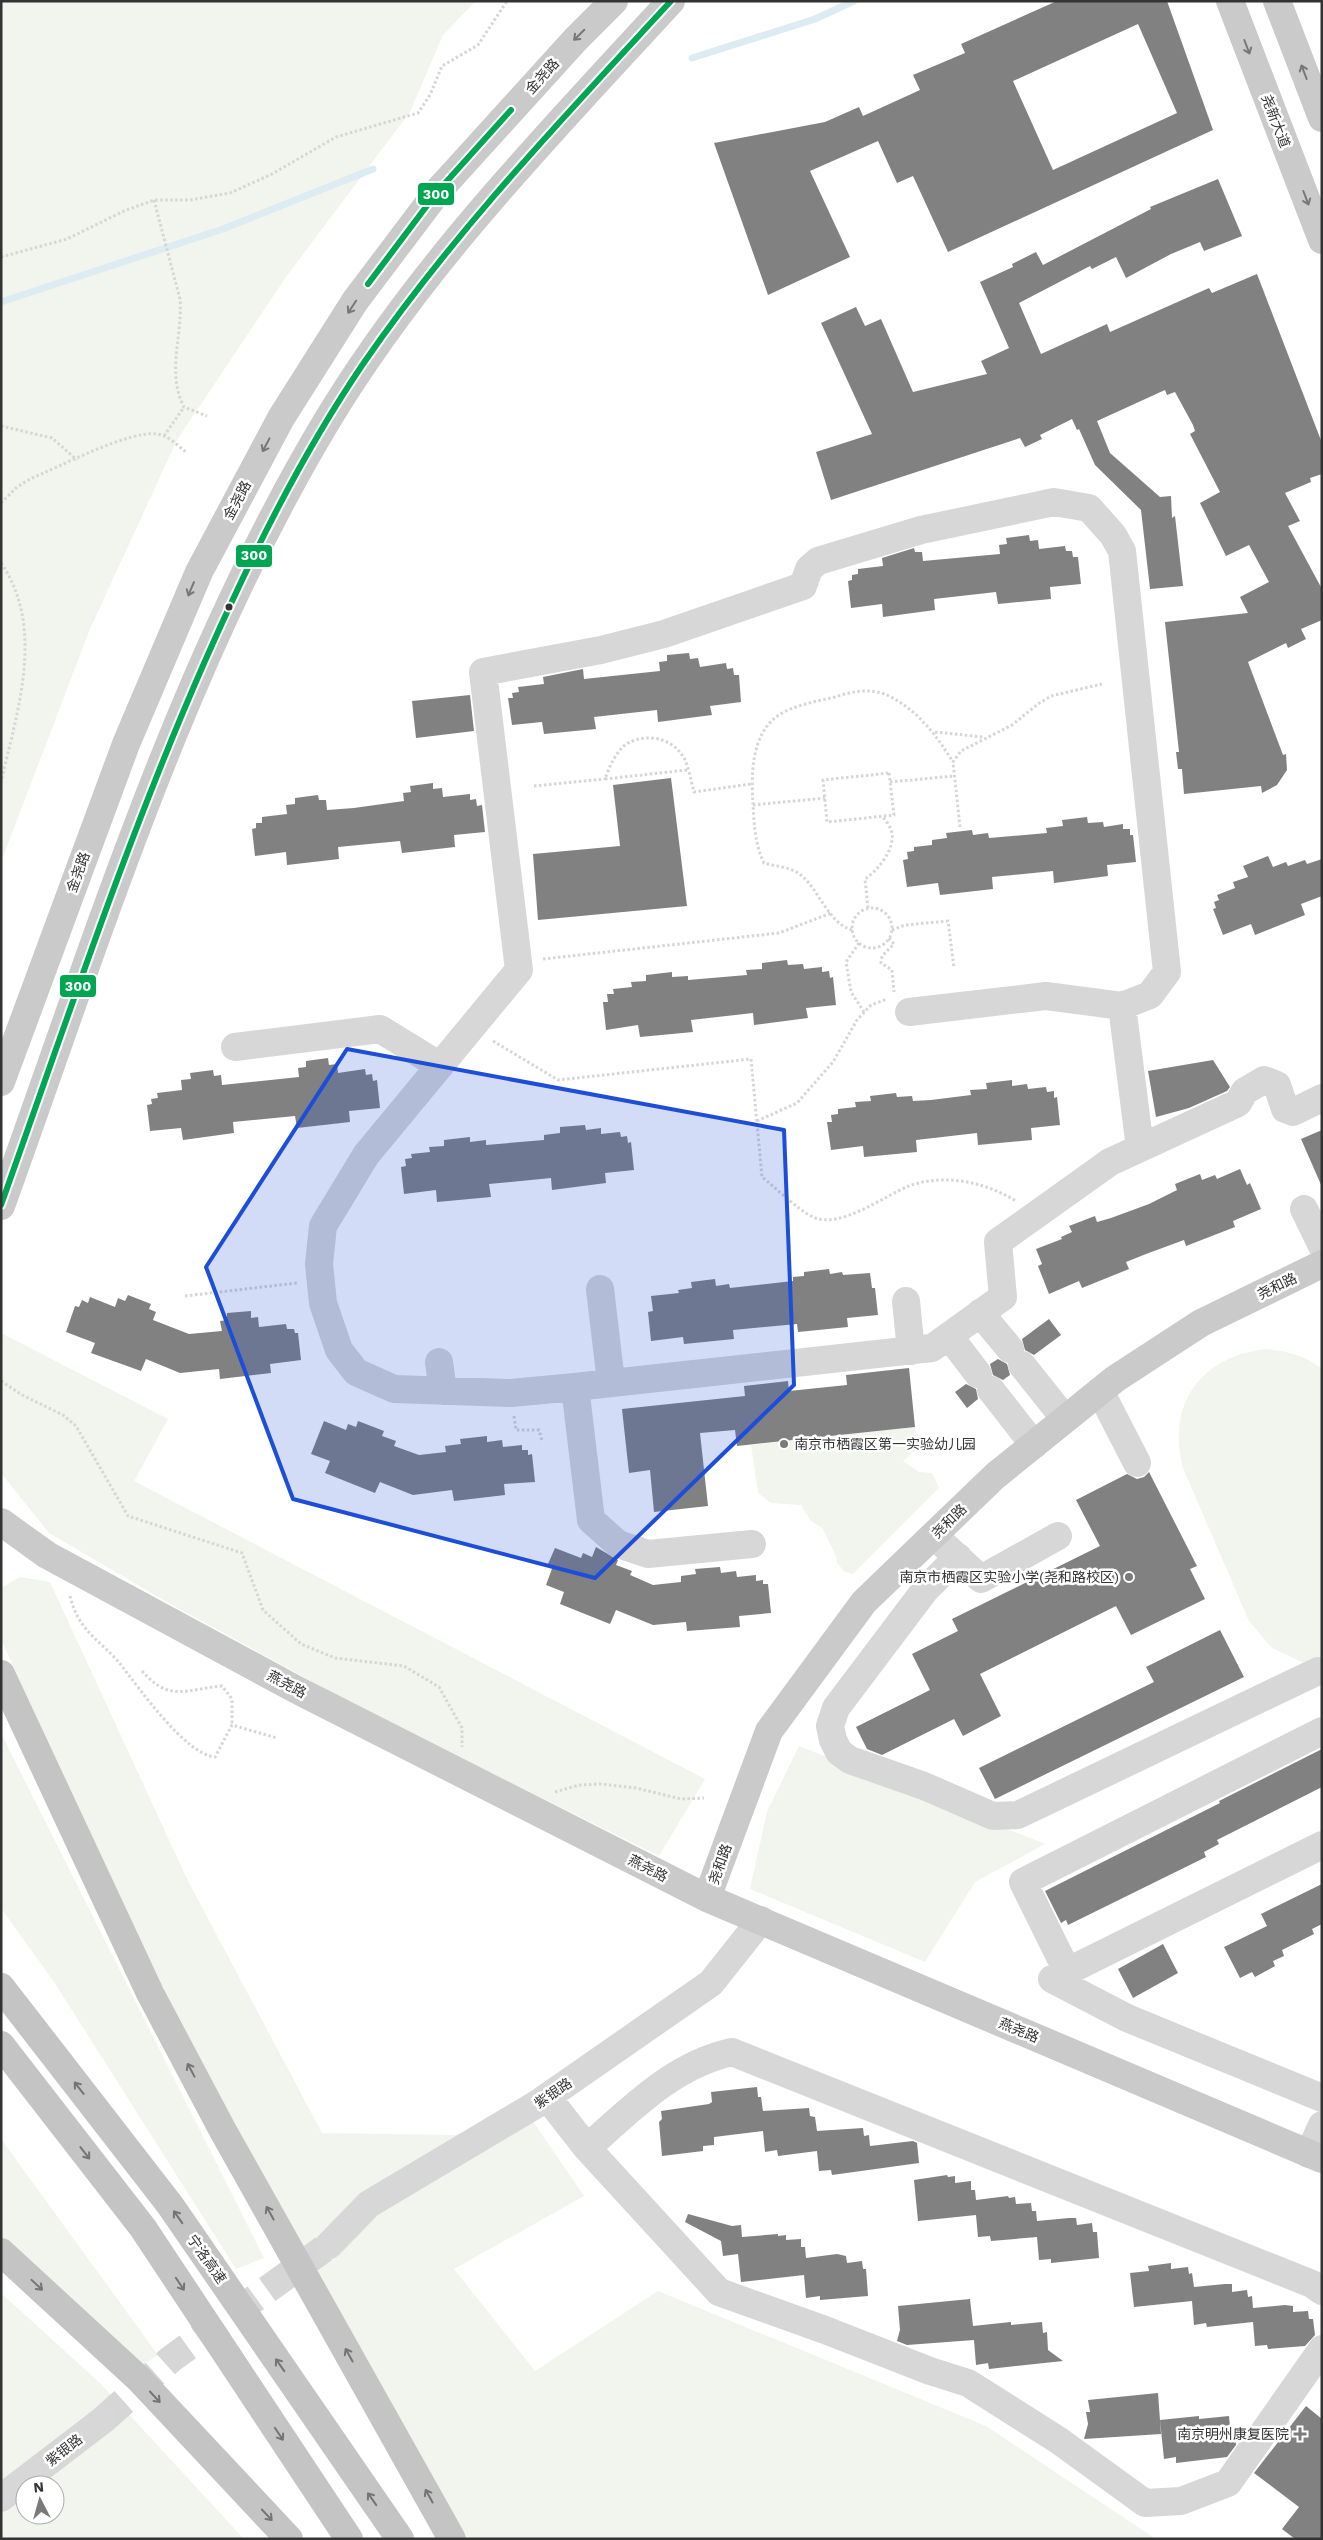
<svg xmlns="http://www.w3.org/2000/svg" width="1323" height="2540" font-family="'Work Sans','Noto Sans SC',sans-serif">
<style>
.green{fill:#f1f5ed;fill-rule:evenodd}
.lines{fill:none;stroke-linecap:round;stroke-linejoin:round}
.stream{stroke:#ddebf3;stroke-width:7}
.building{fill:#818181;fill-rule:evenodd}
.minor-tunnel{stroke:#d6d6d6;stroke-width:28;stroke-dasharray:28 14;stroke-linecap:butt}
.path{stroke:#d6d6d6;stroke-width:3;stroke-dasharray:2.5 2.5;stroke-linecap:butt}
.minor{stroke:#d7d7d7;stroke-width:28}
.major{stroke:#cacaca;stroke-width:28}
.highway{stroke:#c4c4c4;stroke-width:28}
.bus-1-casing{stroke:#fff;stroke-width:10}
.bus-1{stroke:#00a651;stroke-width:6}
.oneway{stroke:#777}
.oneway2{stroke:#747474}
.marked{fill:#1d4ed8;fill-opacity:0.2;stroke:#1d4ed8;stroke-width:4;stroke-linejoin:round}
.bus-dot{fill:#333;stroke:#fff;stroke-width:2}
.poi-dot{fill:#7a7a7a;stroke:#fff;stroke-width:2}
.labels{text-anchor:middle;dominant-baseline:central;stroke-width:5;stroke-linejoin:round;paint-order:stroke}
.street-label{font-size:14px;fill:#333;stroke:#fff}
.poi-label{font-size:14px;fill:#333;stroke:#fff;text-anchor:end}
.line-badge{stroke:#fff;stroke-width:2}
.badge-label{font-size:14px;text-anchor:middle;font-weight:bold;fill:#fff}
</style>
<rect width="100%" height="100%" fill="#fff"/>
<path class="green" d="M1 1H476L443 35 410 112 286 277 177 440 90 629 1 862Z
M1 1333 168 1419 134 1481 705 1779 659 1856 366 1711 165 1601 49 1533 1 1473Z
M1266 1349C1287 1351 1305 1355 1322 1369V1666L1304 1663 1272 1648 1249 1621 1183 1468C1166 1404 1201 1356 1266 1349Z
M915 1427 918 1448 903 1461 919 1472 932 1473 939 1488 853 1574 845 1572 837 1563 836 1556 823 1529 810 1520 801 1505 771 1503 758 1493 751 1445Z
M20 1577 50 1582 188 1881 322 2133 455 2135 528 2114 584 2196 454 2269 535 2371 658 2291 986 2426 1156 2539H469L452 2512 234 2122 129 1923 1 1639V1588Z
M1 1733 264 2258 236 2269 56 1985 1 1908Z
M799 1746 1045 1844 975 1882 925 1962 750 1889 767 1812Z
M1 2139 158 2355 134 2370 1 2244Z
M1 2293 101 2384 244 2539H1ZM25 2485H55V2515H25Z"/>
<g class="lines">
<path class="stream" d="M692 58 815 19 854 1
M1 302 223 229 373 169"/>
</g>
<path class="building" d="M1057 1H1167L1213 130 948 252 913 176 897 183 878 141 810 171 850 257 768 295 714 143 825 122 859 107 863 116 920 90 913 75 965 53 961 44ZM1138 24 1177 113 1053 170 1013 81Z
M1218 179 1242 236 1204 251 1200 242 1171 254 1126 278 1116 257 1092 269 1090 266 1019 303 1041 354 1107 324 1110 332 1209 288 1212 293 1257 274 1322 443V474L1310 478 1311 482 1285 493 1300 521 1288 526 1322 589V620L1301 629 1306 639 1288 648 1286 643 1248 662 1283 755 1286 754 1287 770 1277 785 1262 793 1261 786 1184 794 1182 769H1178L1176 752H1179L1165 622 1248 613 1240 597 1269 582 1249 545 1226 556 1200 503 1220 492 1190 434 1195 431 1193 425 1175 392 1167 395 1165 390 1097 421 1110 453 1160 497 1171 496 1172 518 1175 516 1183 586 1150 589 1141 510 1095 465 1079 429 1077 430 1072 419 1040 435 1042 439 1025 447 1020 438 831 500 816 452 872 434 821 323 856 307 865 326 881 319 913 392 987 374 981 361 1009 348 980 282 1013 267 1012 264 1036 252 1043 265 1151 209 1150 207Z
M1029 535 1030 541 1038 540 1039 549 1065 546 1066 551H1072L1073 557H1078L1081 584 1050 587 1051 599 998 604 996 592 934 599 935 610 883 617 882 604 851 608 848 581 852 580V575L858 574V569L883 566 882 558 914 548 915 552H922L923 561 1000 554 999 545 1007 544 1006 538Z
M689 653 690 659 698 658 700 667 726 663 727 669 733 668 734 675H739L741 702 710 706 712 715 658 722 657 710 594 717 596 729 544 734 542 722 512 725 508 698H513L512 693 519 692 518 687 544 684 543 677 583 669 584 679 660 671 659 662 667 661V655Z
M470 695 474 731 416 738 412 701Z
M671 778 687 906 538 920 533 854 620 846 613 785Z
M433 783V789L442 788 443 797 470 794V800L476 799 477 806 482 805 485 832 454 835 455 847 402 853 400 841 338 847 339 859 287 865 286 852 255 856 252 829 256 828V823H262V817L287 814 286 805 295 804V798L318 795 319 800H326L327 810 354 808 404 801 403 793 411 792 410 786Z
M1087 817 1088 823 1103 822 1104 827 1123 824V829H1130V835H1133L1136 862 1107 865 1108 876 1054 883 1053 871 992 877 993 889 940 895 938 883 907 887 903 860 908 859 907 852 914 851V847L932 845V840L947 838 946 833 972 830 973 835 988 833 989 838 1047 833 1046 828 1063 826 1062 820Z
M1268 856 1273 867 1286 862 1288 866 1305 860 1307 864 1322 859V896L1301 904 1305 915 1255 935 1251 924 1223 935 1213 909 1216 908 1214 902 1219 900 1217 895 1235 888 1233 882 1248 877 1243 866Z
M787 960 788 965 803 964 804 969 822 967V972L829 971 830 978 833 977 836 1005 806 1008 808 1018 754 1025 753 1013 691 1020 693 1032 640 1037 638 1025 606 1030 603 1002H608L607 994H614L613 989 632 987 631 982 646 981V975L672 972V977L688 976V980L747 975 746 970 762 969V963Z
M328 1058 329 1065 337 1064 338 1073 365 1069 366 1075 372 1074 373 1081 377 1080 380 1108 349 1111 350 1122 297 1128 295 1116 233 1122 234 1133 183 1140 181 1128 150 1131 147 1105 152 1104 151 1099 158 1098 157 1093 182 1090 181 1080 191 1079 190 1073 213 1070 214 1076 221 1075 222 1085 299 1077 298 1068 306 1067V1061Z
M1213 1060 1230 1087 1227 1091 1189 1108 1156 1117 1148 1071Z
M1012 1080V1086L1027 1084 1028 1089 1046 1087 1047 1092 1054 1091V1098L1057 1097 1060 1125 1031 1128 1032 1140 978 1145 977 1133 916 1140 917 1152 864 1157 863 1146 831 1150 827 1122H832L831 1115 838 1114V1109L856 1107 855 1102 871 1101 870 1096 896 1093 897 1097 912 1096 913 1101 931 1100 971 1095 970 1090 987 1089 986 1083Z
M585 1125 586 1130 601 1128V1134L620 1132 621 1137 627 1136 628 1143 631 1142 634 1170 605 1173 606 1183 552 1190 551 1178 489 1184 491 1197 437 1202 436 1190 404 1194 401 1167 406 1166 405 1159 412 1158 411 1154 430 1152 429 1147 444 1146V1140L470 1137V1142L486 1140V1145L544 1140V1135L560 1133V1127Z
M1322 1130V1187L1301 1139Z
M1240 1169 1247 1185 1250 1183 1261 1209 1233 1221 1235 1227 1186 1246 1184 1240 1146 1254 1126 1262 1129 1269 1082 1288 1079 1281 1049 1294 1038 1266 1042 1264 1036 1249 1062 1239 1061 1237 1072 1232 1069 1226 1095 1216 1097 1222 1111 1218 1149 1204 1177 1190 1175 1184 1200 1174 1202 1180 1215 1175 1217 1179Z
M829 1269 830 1274 842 1272 843 1275 870 1273 872 1288H875L878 1315 847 1318 848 1327 798 1332 797 1324 733 1330 734 1339 684 1344 683 1337 651 1341 648 1312 653 1311 651 1296 679 1293 678 1290 692 1288 691 1282 715 1279 716 1286 729 1284 730 1288 793 1281V1277L804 1276V1272Z
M128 1295 151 1304 149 1309 156 1312 153 1320 189 1334 222 1331 220 1321 227 1320V1313L251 1311V1318L258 1317 259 1327 286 1324 287 1329H294L295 1333H298L301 1360 270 1364 271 1373 220 1379 219 1369 180 1373 146 1359 141 1371 91 1353 95 1343 66 1332 75 1306 79 1307 82 1300 88 1303 90 1297 115 1307 118 1298 125 1301Z
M1049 1319 1061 1335 1034 1355 1025 1350 1022 1339Z
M998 1359 1007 1364 1010 1375 1003 1380 993 1375 990 1364Z
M909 1368 915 1427 737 1446 735 1430 700 1433 708 1506 654 1512 650 1470 629 1473 622 1409 745 1396 744 1386 788 1381 789 1391 847 1385 846 1375Z
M966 1384 976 1389 978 1399 967 1408 955 1392Z
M324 1421 346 1430 348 1424 356 1427 358 1421 384 1431 382 1436 396 1441 394 1446 419 1455 446 1452 445 1446 461 1444 460 1439 487 1436V1442L502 1440 503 1447 522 1445V1450H528V1455L532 1454 535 1482 504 1484 505 1495 454 1501 452 1490 413 1495 380 1482 375 1493 325 1473 330 1461 311 1454Z
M1149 1472 1197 1566 1190 1569 1205 1599 1131 1635 1116 1606 980 1674 1001 1716 963 1736 954 1719 882 1755 867 1749 856 1727 930 1690 912 1654 958 1631 952 1619 1100 1546 1076 1500 1127 1474 1137 1479 1144 1477Z
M596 1547 618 1560 616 1565 632 1571 630 1575 653 1585 681 1582V1576L696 1574 695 1569 720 1567 721 1573 736 1571 737 1577 756 1575V1581L763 1580V1584H768L771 1613 739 1616 740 1627 687 1631 686 1622 653 1625 616 1610 610 1624 560 1604 564 1592 546 1585 553 1566 548 1564 555 1548 581 1558 583 1553 592 1557Z
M1220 1630 1244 1677 995 1799 979 1768 1154 1682 1146 1667Z
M1322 1749V1787L1217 1840 1219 1844 1204 1852 1206 1857 1068 1925 1066 1920 1061 1923 1045 1891 1220 1803 1219 1801Z
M1322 1884V1924L1312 1929 1314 1934 1282 1950 1284 1956 1273 1961 1275 1966 1255 1977 1252 1972 1240 1978 1224 1947 1267 1926 1261 1914Z
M1163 1944 1178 1973 1133 1998 1118 1969Z
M757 2087 758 2097H761L763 2111 809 2108 810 2116 815 2117 817 2131 863 2128 864 2136 869 2135 870 2146 913 2141 917 2143 919 2163 832 2175 831 2170 819 2171 817 2151 778 2156 777 2150 765 2152 763 2131 714 2137V2145L703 2146V2151L662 2156 659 2122 662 2119 661 2111 709 2104 712 2102 711 2092Z
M947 2175 948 2177 955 2176V2183L971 2181V2190H975L976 2200 1008 2196 1009 2198 1015 2197 1016 2204 1031 2203 1032 2211H1036L1037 2221 1069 2218H1076L1077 2225 1092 2223 1093 2232H1097L1099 2258 1051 2263V2259L1039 2260 1037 2237 991 2241 990 2236 978 2237 976 2215 918 2221 914 2180Z
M688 2214 732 2226 741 2225 742 2237 778 2234V2236L786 2235V2240L801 2239V2247H805L806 2258 837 2254 846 2256 847 2263 862 2261 863 2269H866L868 2296 820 2300V2296L806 2298 804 2275 741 2282 738 2254 723 2256 721 2241 685 2222Z
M1171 2263V2269L1188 2267 1189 2274 1192 2273 1194 2287 1225 2284H1232V2292L1247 2290 1248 2297 1252 2296 1253 2308 1285 2305 1293 2306V2312L1308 2311 1309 2319H1313L1315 2335 1305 2346 1268 2349 1267 2345 1255 2346 1253 2322 1207 2327 1206 2323 1194 2325 1192 2301 1134 2307 1130 2273 1149 2271 1148 2266Z
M970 2299 973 2326 1011 2322V2325L1042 2322 1043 2333 1047 2332 1048 2350 1063 2361 989 2369 988 2363 976 2365 974 2340 907 2345 897 2341 900 2330 898 2306Z
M1158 2393 1161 2434 1084 2439 1088 2424 1086 2412H1090L1088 2400Z
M1306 2406 1322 2419V2539H1295L1282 2529 1299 2507 1254 2473Z
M1199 2416V2419L1229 2416 1230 2427 1234 2426 1236 2445 1227 2457 1176 2463V2457L1164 2459 1160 2420Z"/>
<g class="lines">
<path class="minor-tunnel" d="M103 2420 171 2359 329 2245"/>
<path class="path" d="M154 200 180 299C183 336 166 372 184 407L207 416
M1 257 67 239 124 211 154 200H190L230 193 272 174 336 137 418 113 430 95 442 66 478 45 507 1
M1 426 52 438 77 460
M164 436 184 407
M1 503 17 487 30 479C59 467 129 430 157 434 168 435 178 446 186 452
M1 563C46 628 17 712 1 782
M935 732 983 737
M687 770 605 779C609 767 618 747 630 742 650 733 673 739 684 758 689 768 691 781 694 792L751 784
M889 773 894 815 827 822 823 780Z
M890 782 954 776
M534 786 605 779
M753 805 825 798
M960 827 953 762 961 751 1012 725 1038 704 1051 696 1102 684
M868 908 865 879C877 871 895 850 892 833 891 827 886 821 882 816
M852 928a20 20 0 1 1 40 0a20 20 0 1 1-40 0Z
M852 930C827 923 819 887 798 873 789 867 774 866 764 863 755 845 754 824 753 804 751 772 751 729 784 712 800 704 818 701 835 697 853 691 873 687 891 697 919 712 936 735 953 762
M892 930 905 925 948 921 954 968
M889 938 894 944 882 956 881 963 892 970 894 992
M859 943 846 962 851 992 864 1012
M543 959 779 933 831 913
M493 1041 558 1080 751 1059 762 1177C776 1188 798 1210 813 1217 839 1230 886 1195 909 1186 944 1173 985 1182 1016 1201
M757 1121 797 1103 833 1062 857 1020 871 1005 887 999
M185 1296 297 1283
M1 1381 22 1395 63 1415 76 1426 128 1516 242 1553 263 1610 301 1644 335 1658 404 1666 439 1687 462 1728V1747
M514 1416 516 1430H539L542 1441
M70 1596C73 1608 78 1620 87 1630 97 1642 111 1652 121 1665 140 1689 185 1754 215 1757L232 1725 277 1738
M142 1671C170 1703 186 1689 222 1686L232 1699V1725
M555 1792 579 1785 601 1784 636 1788 681 1799 704 1798"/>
<path class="minor" d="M909 1012 1046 996 1122 1006 1140 1148
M235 1047 380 1029 440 1066
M1304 1209 1322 1246
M600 1289 611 1382
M906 1301 911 1351
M980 1313 1010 1349
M949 1336 978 1374
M439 1362 443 1391
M1022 1365 1065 1419
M575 1387 511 1393 394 1389 356 1372 339 1350 323 1303 319 1264 323 1226 366 1155 519 970 483 672 601 650 664 634 803 586 809 569 818 561 921 530 1054 502 1089 508 1113 535 1122 551 1167 972 1150 995 1122 1006
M991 1390 1034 1445
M1100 1391 1137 1463
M752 1544 648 1554 618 1544 591 1520 575 1387 932 1348 1003 1297 998 1242 1110 1162 1238 1103 1245 1091 1264 1080 1277 1085 1285 1109 1293 1112 1322 1098
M944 1545 981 1579 1058 1536
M958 1557 925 1590 836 1708 830 1726 833 1740 839 1752 850 1760 924 1786 993 1816 1018 1815 1318 1671
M1322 1845 1052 1979 1127 2018 1322 2098
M1067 1971 1023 1882 1322 1731
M547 2097 587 2148 719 2292 825 2330 930 2371 968 2383 1058 2440 1145 2503 1181 2501 1228 2483 1322 2349
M587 2148C631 2109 673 2065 732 2052L1312 2284 1322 2291
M1309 2154 1322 2125
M329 2245 369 2204 537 2104 711 1983 761 1920
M1 2498 103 2420"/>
<path class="major" d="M1230 1 1322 240
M1277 1 1322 118
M1 1082 126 744 199 572 281 418 355 301 438 191 576 39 614 1
M1 1206C96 943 181 665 325 424 419 267 548 135 671 1
M1 1522 47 1555 297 1690 707 1898 1322 2159
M707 1898 769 1731 864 1602 995 1476 1115 1379 1201 1323 1322 1264"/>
<path class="highway" d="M1 1674 150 1993 222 2129 452 2539
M1 1987 170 2205 400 2539
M1 2045 143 2228 349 2539
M1 2252 139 2379 289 2539"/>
<g class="bus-1-casing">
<path id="bus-1" d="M368 284 438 191 511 110
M1 1205C66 1023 127 838 205 661 250 559 300 457 363 364 453 233 563 118 671 1"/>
</g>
<use href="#bus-1" class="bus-1"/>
</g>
<defs><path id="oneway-shaft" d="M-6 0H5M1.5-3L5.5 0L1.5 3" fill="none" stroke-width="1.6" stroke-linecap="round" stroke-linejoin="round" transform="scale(1.25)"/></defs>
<g class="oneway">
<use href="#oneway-shaft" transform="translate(579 35) rotate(135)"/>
<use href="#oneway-shaft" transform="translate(1247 47) rotate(69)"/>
<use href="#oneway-shaft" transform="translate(1304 72) rotate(-111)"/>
<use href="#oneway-shaft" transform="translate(1306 198) rotate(69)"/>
<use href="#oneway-shaft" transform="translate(352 307) rotate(123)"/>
<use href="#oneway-shaft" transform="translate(266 445) rotate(118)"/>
<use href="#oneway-shaft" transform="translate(191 589) rotate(113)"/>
</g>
<g class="oneway2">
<use href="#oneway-shaft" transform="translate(191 2070) rotate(-118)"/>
<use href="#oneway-shaft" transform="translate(79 2088) rotate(-128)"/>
<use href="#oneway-shaft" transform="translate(85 2153) rotate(52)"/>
<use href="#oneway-shaft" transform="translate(270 2213) rotate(-119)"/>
<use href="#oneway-shaft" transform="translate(178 2217) rotate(-125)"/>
<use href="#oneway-shaft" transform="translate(180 2284) rotate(56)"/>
<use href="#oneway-shaft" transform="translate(37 2285) rotate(43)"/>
<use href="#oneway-shaft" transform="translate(349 2355) rotate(-119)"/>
<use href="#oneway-shaft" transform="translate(280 2365) rotate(-125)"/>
<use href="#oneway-shaft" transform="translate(155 2397) rotate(47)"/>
<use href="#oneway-shaft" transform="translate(279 2434) rotate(56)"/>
<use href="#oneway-shaft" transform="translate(429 2496) rotate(-119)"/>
<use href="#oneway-shaft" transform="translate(372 2499) rotate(-125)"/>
<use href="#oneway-shaft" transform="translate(267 2515) rotate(47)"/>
</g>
<path class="marked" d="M347 1049 784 1130 794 1385 595 1578 293 1499 206 1267Z"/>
<circle class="bus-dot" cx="229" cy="607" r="4.5"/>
<g class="poi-dot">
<circle cx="784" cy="1444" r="5"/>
<circle cx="1129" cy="1577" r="5"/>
<path d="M1297.5 2426.5h5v5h5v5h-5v5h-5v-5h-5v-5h5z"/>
</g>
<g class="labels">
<g class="street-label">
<text transform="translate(542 76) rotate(-48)">金尧路</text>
<text transform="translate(1276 121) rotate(69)">尧新大道</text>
<text transform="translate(237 500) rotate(-62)">金尧路</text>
<text transform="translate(78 872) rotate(-70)">金尧路</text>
<text transform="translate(1277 1286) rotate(-26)">尧和路</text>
<text transform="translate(949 1521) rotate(-44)">尧和路</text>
<text transform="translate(287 1684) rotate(28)">燕尧路</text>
<text transform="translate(720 1864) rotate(-70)">尧和路</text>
<text transform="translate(648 1868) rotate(27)">燕尧路</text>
<text transform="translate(1019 2030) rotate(23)">燕尧路</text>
<text transform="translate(553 2093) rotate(-34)">紫银路</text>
<text transform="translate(207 2259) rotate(55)">宁洛高速</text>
<text transform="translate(64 2450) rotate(-38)">紫银路</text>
</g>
<g class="poi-label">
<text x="794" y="1444" text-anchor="start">南京市栖霞区第一实验幼儿园</text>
<text x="1119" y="1577">南京市栖霞区实验小学(尧和路校区)</text>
<text x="1289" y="2434">南京明州康复医院</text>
</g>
</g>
<g class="line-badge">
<rect x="417" y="182" width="38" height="24" rx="5" fill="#00a651"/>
<rect x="235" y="544" width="38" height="24" rx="5" fill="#00a651"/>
<rect x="59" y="974" width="38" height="24" rx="5" fill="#00a651"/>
</g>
<g class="badge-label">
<text x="436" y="199">300</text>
<text x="254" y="560">300</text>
<text x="78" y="991">300</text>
</g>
<rect width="1323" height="2540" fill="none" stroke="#333333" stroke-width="5"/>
<g transform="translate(40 2500) rotate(354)"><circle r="24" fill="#ffffff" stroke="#adadad"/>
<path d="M0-4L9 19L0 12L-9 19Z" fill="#7a7a7a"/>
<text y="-8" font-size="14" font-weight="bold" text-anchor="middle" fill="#333333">N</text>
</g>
</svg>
